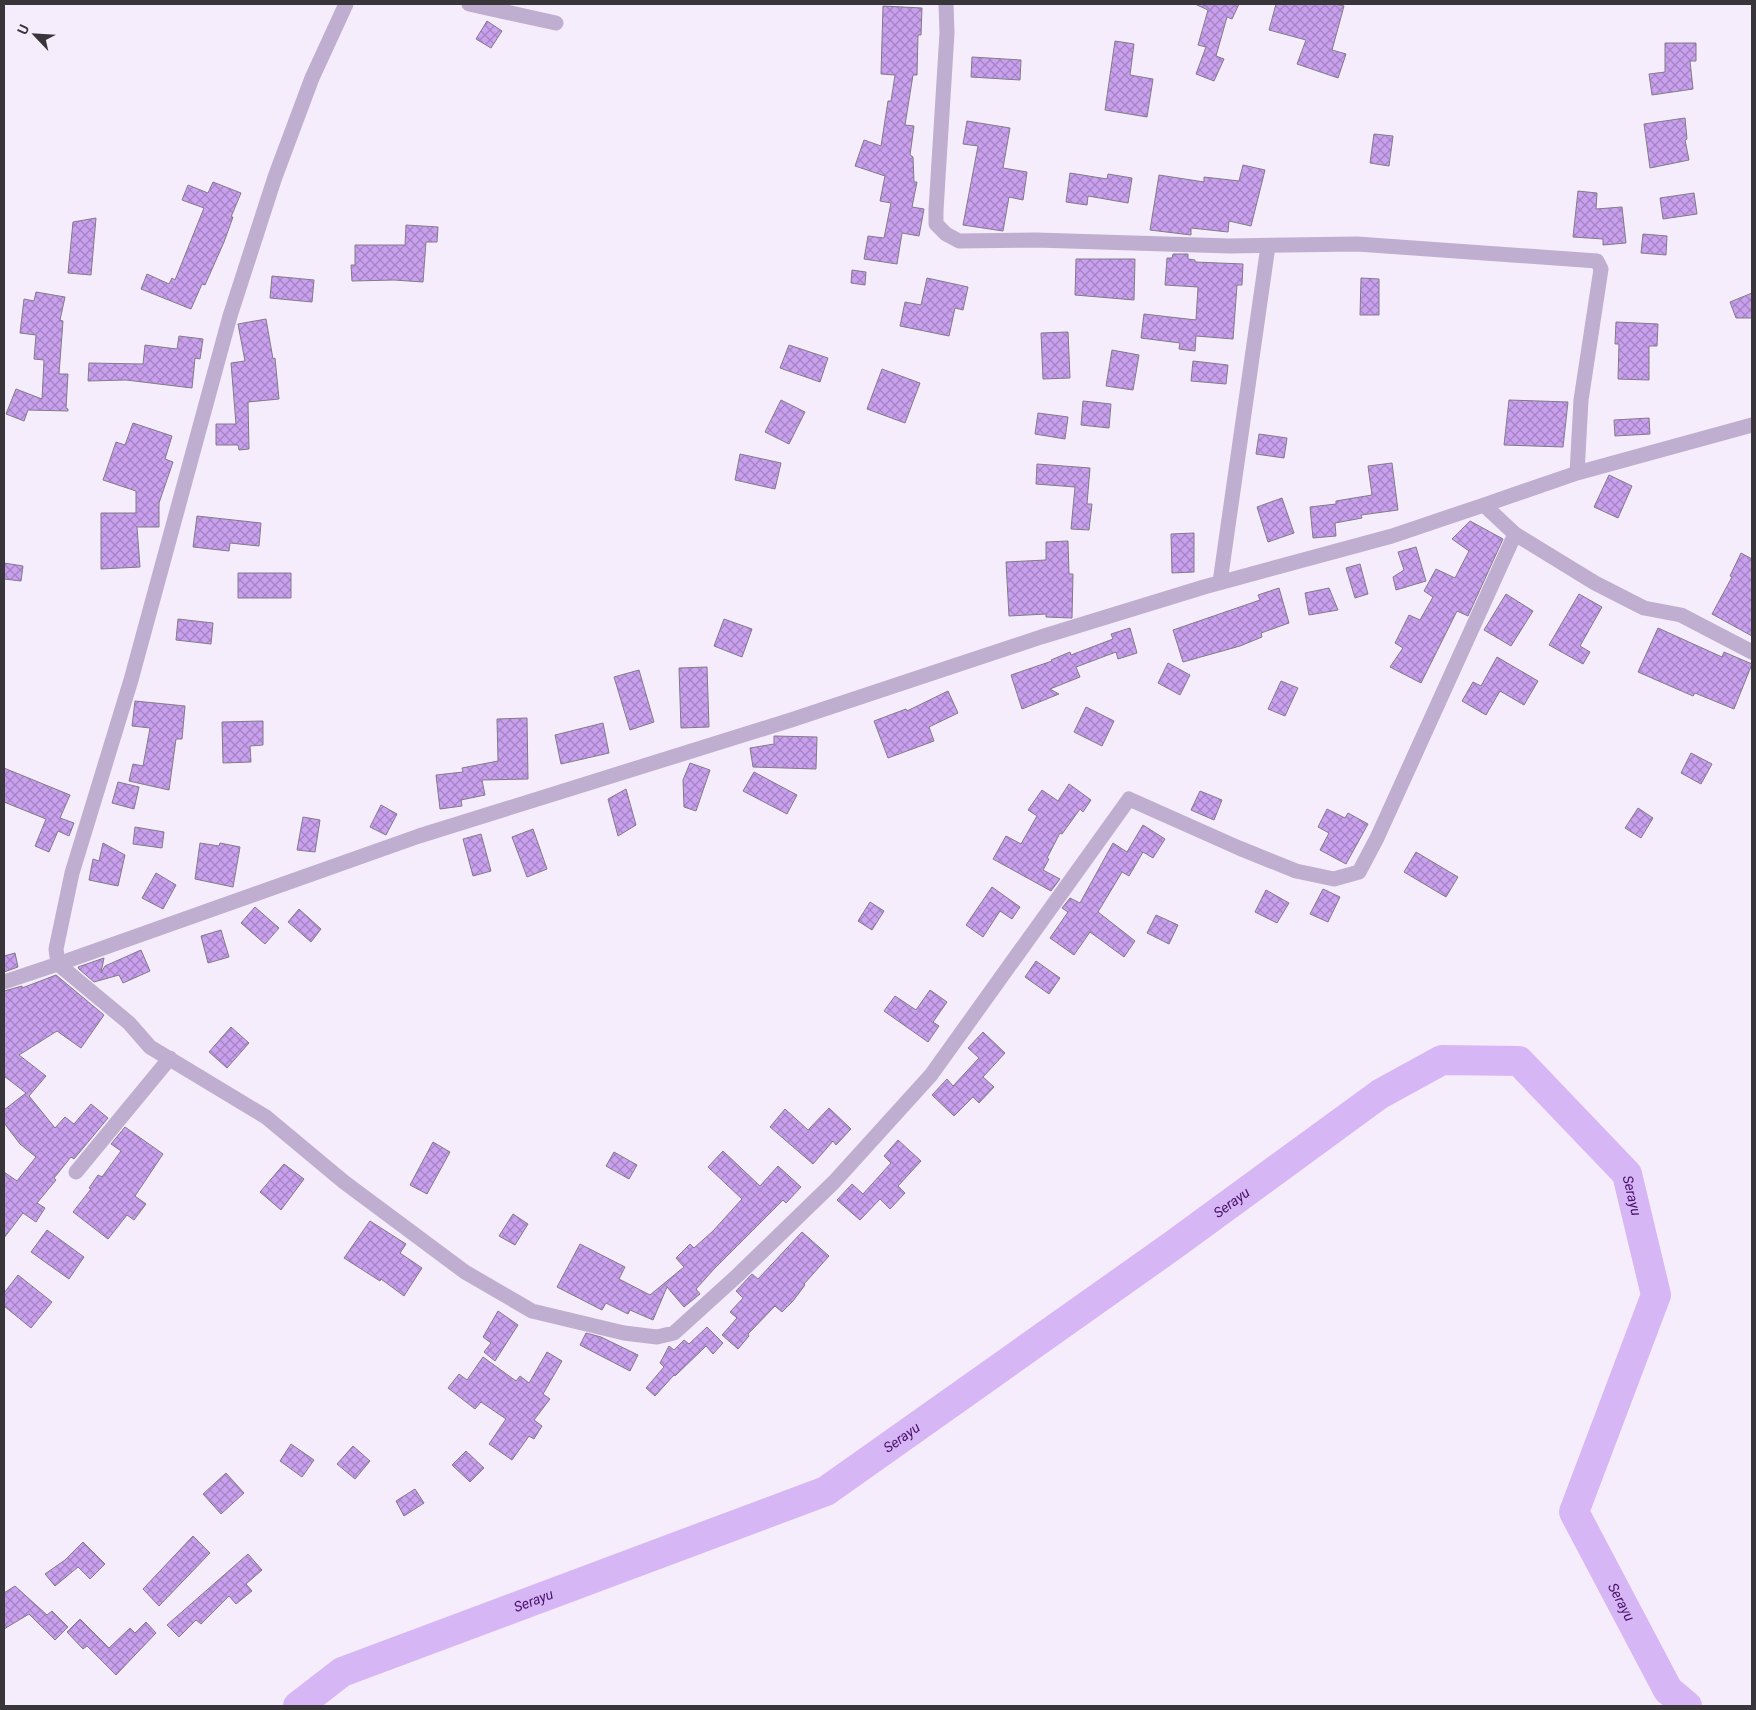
<svg xmlns="http://www.w3.org/2000/svg" width="1756" height="1710" font-family="Roboto,sans-serif">
<style>
.lines{fill:none;stroke-linecap:round;stroke-linejoin:round}
.river{stroke:#d7b6f5;stroke-width:30}
.building{fill:url(#building-cross-hatch);stroke:#827b88}
.minor{stroke:#bfaed0;stroke-width:15}
.labels{text-anchor:middle;dominant-baseline:central;stroke-width:4;stroke-linejoin:round;paint-order:stroke}
.water-label{font-size:14px;font-style:italic;fill:#480f6a;stroke:#f5edfc}
</style>
<defs>
<pattern id="building-cross-hatch" width="8" height="8" patternUnits="userSpaceOnUse" patternTransform="scale(1.25)"><rect width="8" height="8" fill="#c9a0ee"/><path d="M0 0l8 8M0 8l8-8" fill="none" stroke="#a483c2"/></pattern>
</defs>
<rect width="100%" height="100%" fill="#f5edfc"/>
<g class="lines">
<path class="river" id="s1" d="M298 1706 342 1672 826 1491 1172 1246 1380 1094 1442 1060 1519 1061 1627 1174 1656 1295 1574 1512 1668 1690 1687 1706"/>
</g>
<path class="building" d="M1195 4H1239L1232 19 1227 17 1216 56 1224 59 1214 81 1196 74 1206 47 1198 45 1208 10Z
M1276 4H1335L1344 6 1332 50 1346 54 1338 78 1297 64 1306 40 1269 30Z
M883 6 922 8 921 35H918L917 75H913L905 125 914 126 910 155 913 157 914 182H917L912 207 924 209 919 236 902 233 897 264 864 259 868 236 884 238 891 203 880 201 885 176 855 166 864 140 881 146 888 101H891L895 75 881 74Z
M487 21 502 31 491 48 476 39Z
M1115 41 1134 44 1130 75 1153 79 1147 117 1105 110Z
M1665 43H1696V61H1690L1693 89 1652 95 1649 74 1665 72Z
M972 57 1021 60 1020 80 971 77Z
M1685 118 1687 139 1685 140 1689 160 1650 168 1644 124Z
M967 121 1010 128 1003 168 1027 172 1023 200 1009 197 1003 231 963 225 978 146 963 144Z
M1374 134 1393 136 1389 166 1370 163Z
M1243 165 1265 170 1251 226 1229 221 1228 232 1191 228V235L1150 230 1159 175 1204 182V177L1239 181Z
M1070 173 1107 179 1108 174 1132 178 1128 203 1088 196 1087 205 1066 202Z
M213 182 241 193 231 217H233L224 242 205 285 202 284 191 309 141 289 147 274 169 284 172 278 175 280 204 208 182 200 188 185 208 193Z
M1578 191 1597 193 1596 209 1622 207 1626 243 1603 245V239L1573 237Z
M1694 193 1697 214 1663 219 1660 198Z
M96 218 91 275 68 273 73 222Z
M406 225 438 227 437 242H426L423 282 394 280 352 281 351 265H355V245H405Z
M1643 234 1667 236 1666 255 1641 253Z
M1173 254H1188V259L1195 260V262L1243 264 1242 285H1237L1233 339 1196 336 1195 351 1179 349 1180 343 1141 338 1144 314 1196 320 1198 287 1165 285 1167 258H1172Z
M1076 259H1135L1134 300 1075 295Z
M852 270 866 272 865 285 851 283Z
M272 276 314 280 312 302 270 298Z
M927 278 968 287 963 310 955 308 949 336 900 326 905 302 921 305Z
M1361 278 1379 279V315H1360Z
M36 292 65 297 60 320 63 321 59 374H68L66 408 68 409V411L28 410 24 421 6 414 16 389 42 399 44 360 34 359 36 335 20 333 24 299 34 301Z
M1752 293V318H1736L1730 302Z
M266 319 273 359 275 358 279 399 248 402 249 449 239 450 238 445H216V424H236L231 363 245 361 238 324Z
M1616 322 1658 324 1657 346H1649V380L1618 379 1619 344H1615Z
M1068 332 1070 378 1043 379 1041 333Z
M179 336 203 339 200 359 195 358 192 388 126 380 88 381 89 363 143 364 145 345 177 349Z
M789 345 828 358 820 382 780 368Z
M1112 350 1139 355 1133 390 1106 386Z
M1193 361 1228 365 1226 384 1191 381Z
M882 369 920 383 905 423 867 409Z
M781 400 805 412 789 444 765 432Z
M1509 400 1568 402 1563 447 1504 445Z
M1083 401 1111 404 1109 428 1081 425Z
M1038 413 1068 417 1065 439 1035 434Z
M1649 418 1650 434 1615 436 1614 420Z
M133 423 172 436 165 459 173 462 159 503V527H137L140 567 101 569V513H136V491L103 480 116 442 125 445Z
M1259 434 1287 438 1284 458 1256 454Z
M740 454 781 463 775 489 735 480Z
M1392 463 1398 510 1361 515 1362 518 1335 523 1336 536 1313 538 1310 507 1336 504V501L1372 495 1368 466Z
M1037 464 1090 468 1087 504H1092L1089 530 1071 529 1075 487 1036 484Z
M1609 475 1632 486 1618 518 1594 507Z
M1282 498 1294 533 1268 542 1257 507Z
M197 516 261 523 259 546 230 543 229 551 193 547Z
M1470 521 1503 539 1468 616 1457 611 1421 683 1390 667 1403 648 1395 643 1409 615 1420 620 1433 597 1424 591 1436 569 1455 578 1469 551 1452 539Z
M1194 533V572L1172 573 1171 534Z
M1068 541 1069 574H1073L1072 618 1046 617V614L1009 616 1006 562 1046 560V542Z
M1416 547 1426 581 1396 590 1393 577 1404 570 1398 552Z
M1741 553 1752 559V636L1712 614 1732 577 1730 576Z
M4 563 23 566 21 581 4 579Z
M1360 564 1368 594 1355 598 1346 568Z
M238 573H291V598H238Z
M1279 588 1289 623 1261 633 1262 637 1240 646 1183 662 1173 630 1260 600 1258 595Z
M1329 588 1338 610 1309 615 1305 593Z
M1506 594 1533 611 1511 646 1484 630Z
M1579 594 1602 607 1580 646 1590 652 1583 664 1549 645Z
M178 619 213 623 211 644 176 640Z
M724 619 752 629 742 657 714 646Z
M1130 628 1137 653 1118 659 1116 652 1076 667 1080 677 1050 689 1059 694 1022 709 1011 675 1052 661 1051 660 1070 652 1071 655 1113 639 1111 634Z
M1658 628 1722 657 1724 652 1752 664 1734 709 1695 693 1693 696 1638 672Z
M1497 657 1538 681 1524 705 1500 691 1486 715 1462 701 1473 682 1481 686Z
M1168 663 1190 675 1180 695 1158 683Z
M707 667 709 727 681 728 679 668Z
M639 670 654 722 630 730 614 677Z
M1281 681 1298 688 1285 716 1268 709Z
M948 691 958 713 929 727 934 741 888 758 874 721 906 709 907 711Z
M135 701 185 706 182 739H176L169 790 129 781 133 764 143 766 150 728 132 726Z
M1086 707 1114 721 1102 746 1074 732Z
M527 718 528 779 482 780 485 795 461 800 462 806 440 809 436 775 463 772 462 768 498 761 497 719Z
M263 721V745L250 746 251 762 223 763 222 722Z
M603 723 609 753 561 764 555 735Z
M774 736 817 737 816 769 753 767 750 748 774 744Z
M1691 753 1712 764 1701 784 1681 773Z
M690 763 710 770 696 811 684 807 683 780Z
M4 768 70 795 60 818 74 823 69 836 58 831 49 852 35 846 46 819 4 802Z
M754 772 797 795 787 814 743 791Z
M118 782 139 787 134 809 112 803Z
M1069 784 1091 800 1083 812 1080 809 1062 834 1060 833 1047 858 1049 859 1043 870 1060 879 1051 891 993 859 1006 836 1021 844 1037 816 1028 810 1042 790 1058 801Z
M626 789 636 825 618 836 608 799Z
M1200 791 1222 800 1214 820 1191 810Z
M381 805 397 814 386 835 370 827Z
M1638 808 1653 818 1641 838 1625 828Z
M1327 809 1345 818 1348 813 1368 824 1346 864 1320 850 1329 833 1318 827Z
M303 817 320 820 315 852 297 850Z
M1143 825 1165 839 1153 858 1143 852 1129 876 1122 872 1098 912 1135 941 1124 957 1090 932 1074 955 1050 938 1068 912 1062 908 1070 898 1080 903 1113 843 1127 852Z
M135 827 164 832 162 848 133 844Z
M533 829 547 869 527 877 512 837Z
M481 834 491 871 473 876 463 839Z
M103 843 125 855 118 886 89 880 93 859 99 861Z
M200 843 219 846 220 843 240 847 233 887 195 879Z
M1416 852 1458 877 1446 897 1404 872Z
M156 873 176 885 163 909 142 898Z
M992 887 1020 907 1012 919 1000 911 983 937 966 925Z
M1323 889 1340 897 1328 922 1310 914Z
M1266 890 1289 903 1277 923 1255 912Z
M870 902 884 911 872 930 858 921Z
M255 907 279 928 265 944 241 923Z
M299 909 321 929 311 942 288 922Z
M1156 915 1178 925 1169 944 1147 933Z
M221 930 229 957 208 963 201 936Z
M141 950 150 971 123 983 119 975 94 982 79 969 78 967 104 958 101 973 105 966Z
M15 953 18 967 4 972V956Z
M1036 961 1060 978 1049 994 1025 977Z
M56 975 104 1015 81 1048 57 1031 19 1055 46 1076 29 1096 55 1128 65 1117 74 1124 91 1104 108 1118 74 1159 71 1157 54 1178 56 1180 37 1203 45 1208 36 1222 23 1213 4 1238V1172L17 1181 36 1157 20 1144 4 1123V1110L26 1093 4 1076V991L22 986V988Z
M930 990 947 1002 933 1022 939 1026 928 1042 884 1011 895 996 916 1010Z
M231 1027 249 1043 227 1068 209 1052Z
M983 1032 1005 1053 983 1077 994 1087 979 1103 973 1097 954 1116 932 1095 947 1079 953 1086 979 1058 968 1048Z
M829 1108 851 1129 836 1145 833 1141 813 1164 770 1127 785 1109 808 1130Z
M125 1127 163 1154 135 1196 146 1204 134 1220 127 1215 108 1239 73 1212 91 1189 89 1188 98 1175 102 1177 121 1151 111 1144Z
M898 1140 921 1161 898 1186 905 1193 890 1209 880 1199 860 1220 837 1200 852 1184 863 1194 891 1163 884 1156Z
M433 1142 450 1152 427 1194 410 1185Z
M723 1151 760 1186 778 1166 801 1187 786 1203 783 1200 714 1269 696 1289 700 1294 684 1307 667 1287 653 1320 630 1310 628 1314 606 1303 602 1310 557 1287 580 1244 625 1267 619 1279 650 1295 684 1267 676 1258 690 1244 694 1248 713 1231 742 1199 708 1167Z
M614 1152 637 1165 629 1179 606 1166Z
M284 1164 304 1179 281 1210 260 1192Z
M513 1214 528 1224 515 1245 499 1236Z
M370 1221 406 1244 400 1253 422 1268 404 1296 381 1279 380 1281 344 1258Z
M47 1230 84 1257 69 1279 31 1252Z
M802 1232 829 1256 804 1284 805 1285 793 1301 782 1312 775 1306 748 1334 749 1336 738 1349 722 1335 737 1318 730 1312 743 1298 736 1291 752 1274 758 1279Z
M18 1275 52 1302 31 1328 4 1306V1293Z
M498 1311 518 1325 495 1361 484 1352 491 1343 483 1337Z
M707 1327 723 1343 713 1354 706 1346 675 1376 674 1375 655 1396 646 1388 664 1367 660 1363 669 1346 674 1350 684 1340 689 1344Z
M586 1333 601 1337 638 1355 630 1371 580 1345Z
M547 1352 562 1361 543 1394 550 1399 534 1420 542 1426 534 1439 529 1436 512 1460 489 1444 506 1419 481 1402 475 1409 448 1388 459 1374 467 1380 483 1357 516 1381 520 1376 529 1383Z
M291 1444 314 1460 302 1477 280 1461Z
M353 1446 370 1461 355 1479 337 1464Z
M466 1451 484 1468 470 1482 452 1465Z
M226 1473 244 1493 221 1514 203 1494Z
M415 1489 424 1503 404 1516 396 1501Z
M193 1536 210 1553 159 1606 143 1589Z
M83 1542 105 1564 90 1579 78 1567 55 1586 45 1574 65 1560Z
M248 1554 262 1570 246 1584 252 1591 236 1604 229 1596 201 1624 196 1620 179 1637 167 1625Z
M15 1586 47 1615 52 1611 68 1627 55 1640 29 1614 4 1629V1593Z
M80 1619 109 1648 130 1628 135 1633 146 1622 156 1633 116 1675 87 1646 83 1649 67 1632Z"/>
<g class="lines">
<path class="minor" d="M469 4 556 23
M946 4 947 33 936 210V224L946 234 959 241 1036 240 1230 246 1357 244 1597 261 1601 269 1581 400 1577 473
M1484 505 1577 473 1752 425
M1220 582 1268 246
M58 964 129 1023 150 1047 266 1117 344 1182 465 1272 532 1311 624 1333 657 1337 674 1333 738 1275 834 1182 931 1075 1129 799 1239 848 1296 871 1334 879 1359 872 1377 838 1515 534
M58 964 419 836 791 720 1041 637 1204 587 1392 536 1484 505 1515 534 1595 583 1644 608 1681 615 1752 652
M4 982 58 964 56 949 72 873 131 680 230 316 275 177 312 78 346 4
M76 1172 170 1058"/>
</g>
<g class="labels">
<g class="water-label">
<text stroke="none"><textPath href="#s1" startOffset="1580">Serayu</textPath></text>
<text stroke="none"><textPath href="#s1" startOffset="1070">Serayu</textPath></text>
<text stroke="none"><textPath href="#s1" startOffset="665">Serayu</textPath></text>
<text stroke="none"><textPath href="#s1" startOffset="260">Serayu</textPath></text>
<text stroke="none"><textPath href="#s1" startOffset="2016">Serayu</textPath></text>
</g>
</g>
<rect width="1756" height="1710" fill="none" stroke="#38353b" stroke-width="10"/>
<g transform="translate(35 35) rotate(295)" stroke="#f5edfc" stroke-width="4" paint-order="stroke">
<path d="M0-4L9 19L0 12L-9 19Z" fill="#38353b"/>
<text y="-8" font-size="14" font-weight="bold" text-anchor="middle" fill="#38353b">U</text>
</g>
</svg>
